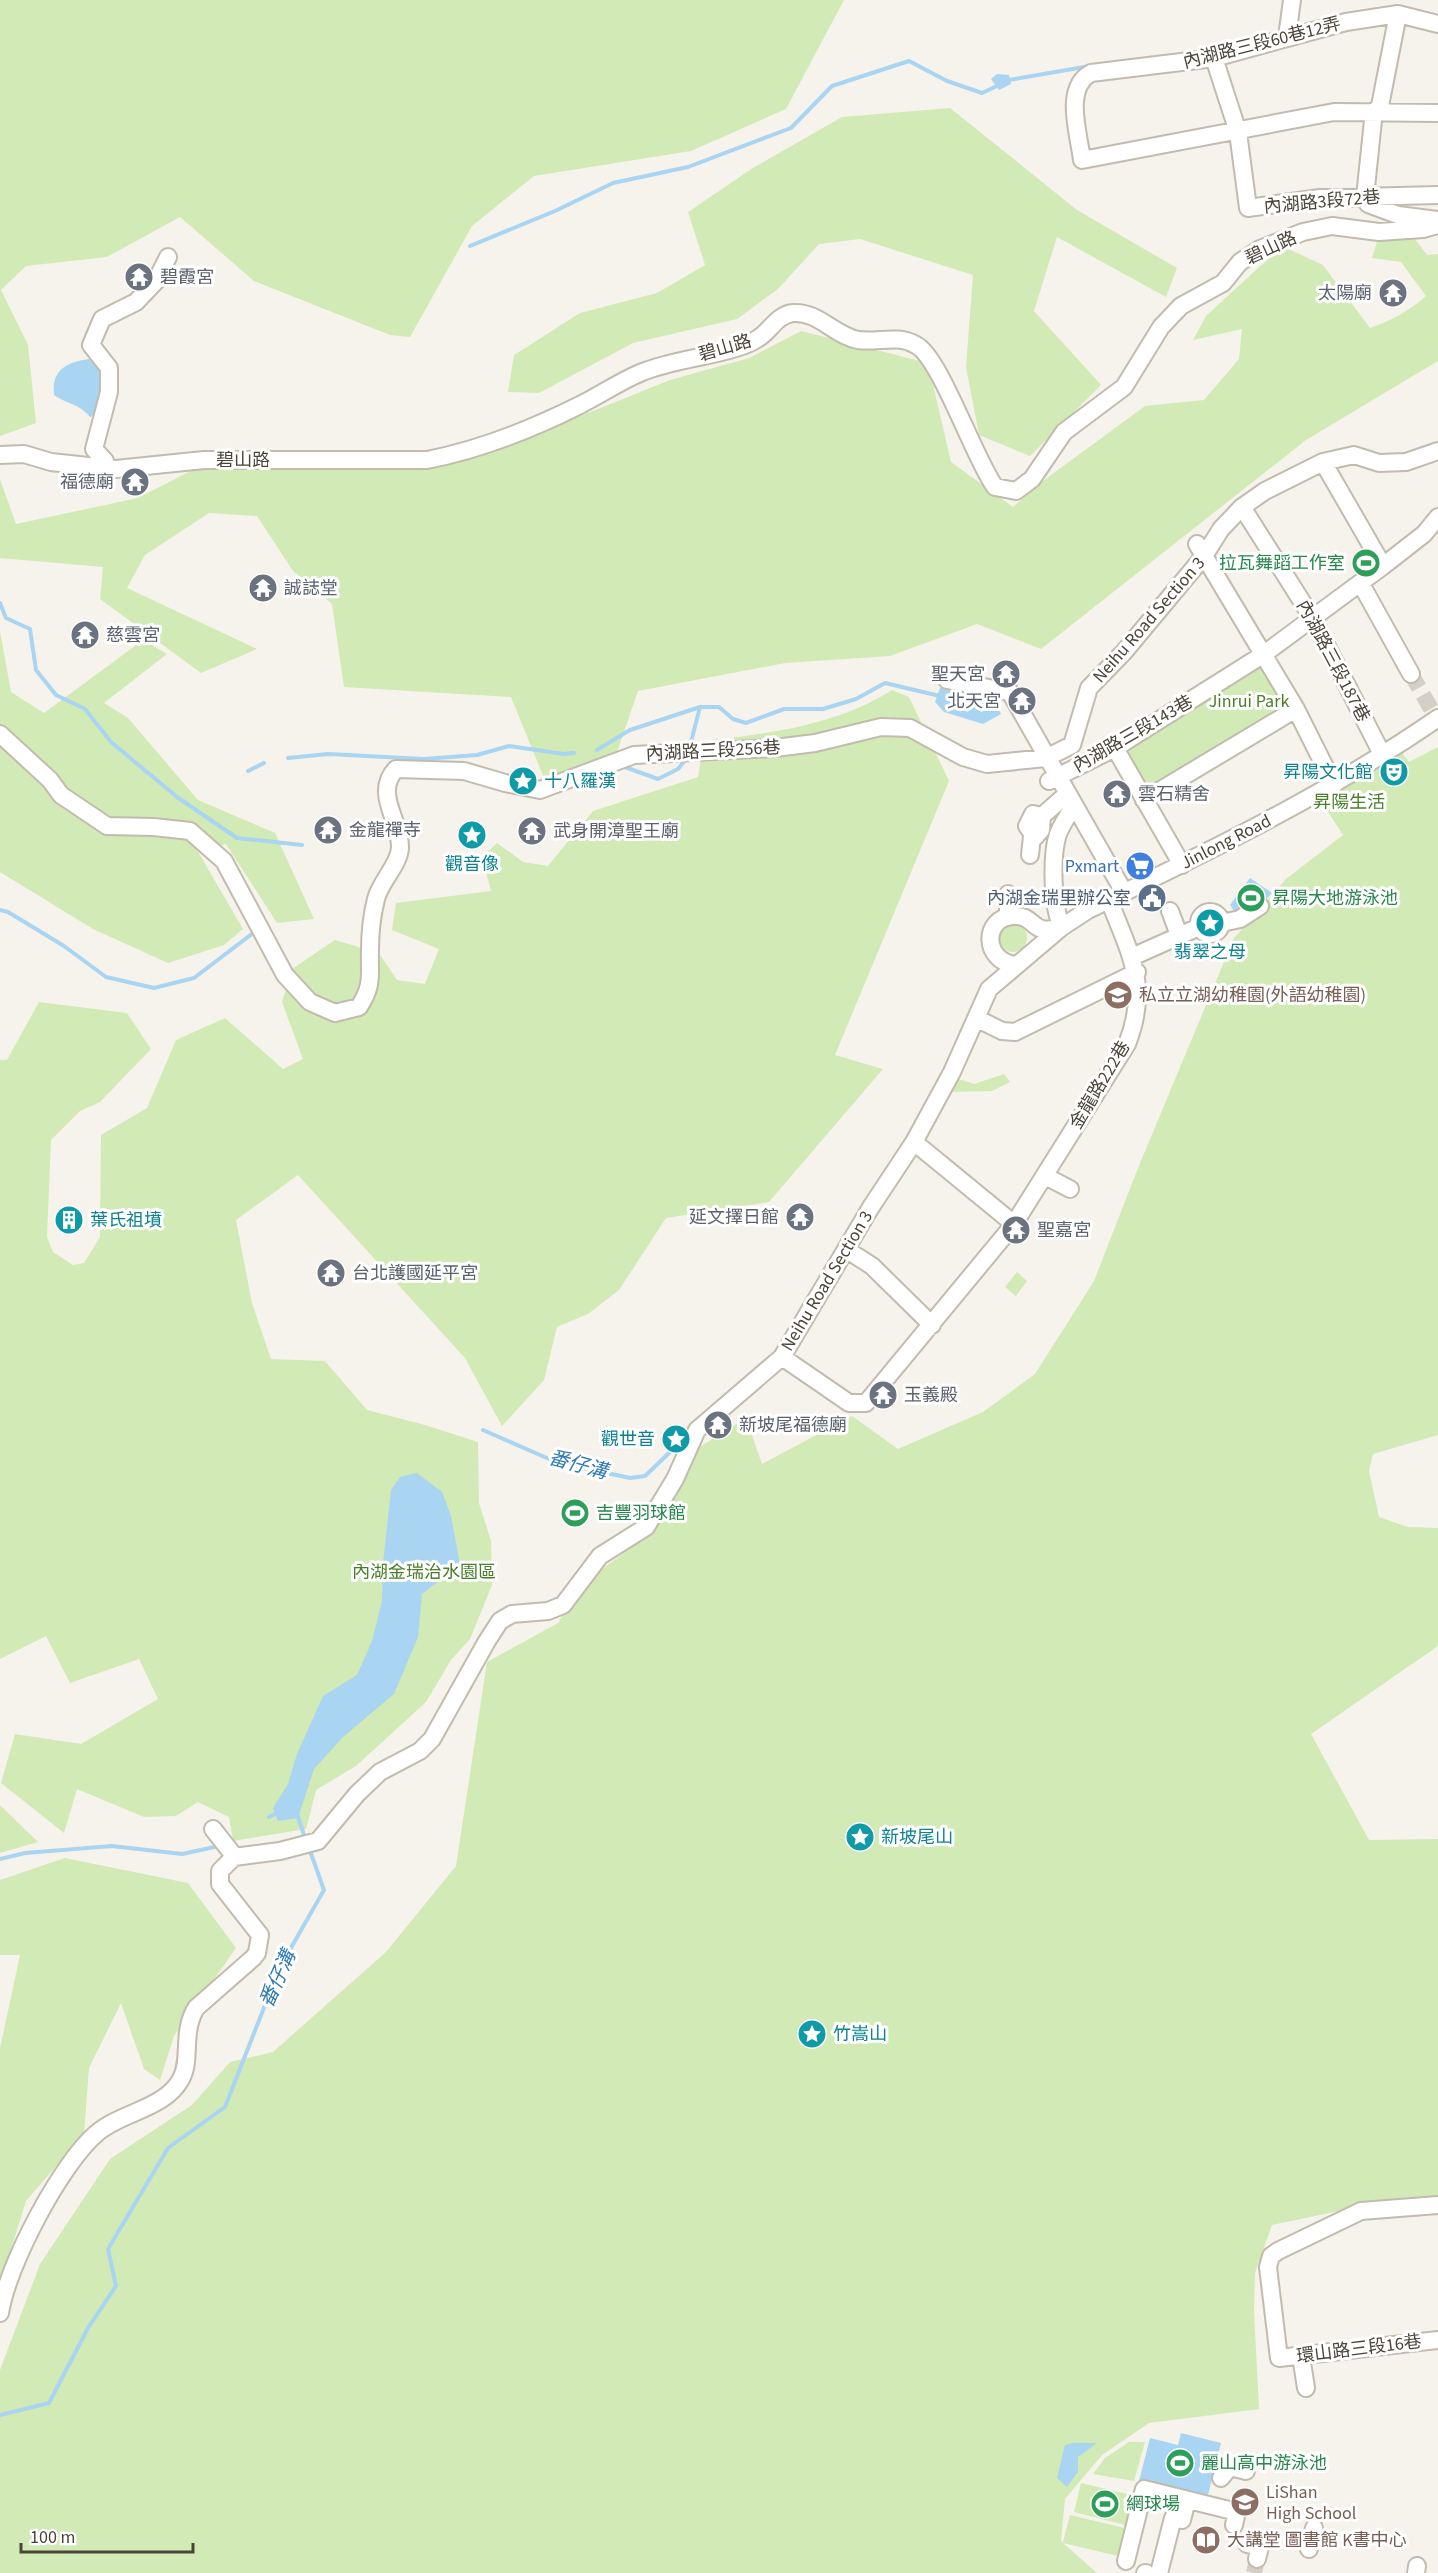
<svg xmlns="http://www.w3.org/2000/svg" width="1438" height="2573" font-family="'Source Sans 3','Noto Sans TC',sans-serif">
<style>
.green{fill:#d2eab5}
.water{fill:#a9d4f2}
.lines{fill:none;stroke-linecap:round;stroke-linejoin:round}
.stream{stroke:#a9d4f2;stroke-width:4}
.minor-tunnel{stroke:#d4d0c8;stroke-width:16;stroke-dasharray:16 8;stroke-linecap:butt}
.minor-casing{stroke:#c2bbae;stroke-width:20}
.minor{stroke:#fff;stroke-width:16}
.labels{text-anchor:middle;dominant-baseline:central;stroke-width:6;stroke-linejoin:round;paint-order:stroke}
.street-label{font-size:18px;fill:#4b4439;stroke:#fff}
.worship-label{font-size:18px;fill:#5b616d;stroke:#fff;text-anchor:start}
.leisure-label{font-size:18px;fill:#27864d;stroke:#fff;text-anchor:start}
.park-label{font-size:18px;fill:#4a7f2a;stroke:#fff}
.culture-label{font-size:18px;fill:#0d838f;stroke:#fff;text-anchor:start}
.shop-label{font-size:18px;fill:#366cbe;stroke:#fff;text-anchor:end}
.service-label{font-size:18px;fill:#4e5e75;stroke:#fff;text-anchor:end}
.education-label{font-size:18px;fill:#785e54;stroke:#fff;text-anchor:start}
.water-label{font-size:20px;font-style:italic;fill:#2e7ab2;stroke:#fff}
</style>
<rect width="100%" height="100%" fill="#f6f3ec"/>
<path class="green" d="M0 0H844L786 109 691 151 534 176 472 226 410 337 390 335 254 281 180 217 107 257 26 266 1 290 28 345 36 423 0 436Z
M950 108 1077 210 1177 268 1166 297 1057 237 1034 311 1101 385 1030 456 979 435 966 367 973 275 860 239 819 244 778 289 737 319 633 343 539 393 508 392 514 355 580 313 657 293 705 265 688 212 753 168 842 117Z
M1379 235H1412L1427 255 1438 254V361L1306 440 1041 649 977 624 890 656 785 663 638 691 614 761 544 778 511 697 344 687 332 604 293 571 257 516 209 513 145 555 127 588 257 649 201 673 100 599 103 567 0 558V479L16 524 138 498 204 464 425 470 481 456 670 380 749 358 801 331 928 363 951 462 1013 507 1043 481 1145 406 1204 400 1239 359 1242 329 1193 340 1206 316 1282 246 1323 265 1370 328C1392 320 1408 312 1426 296L1401 262 1372 258Z
M0 631 11 692 44 713 143 640 167 654 104 703 128 718 198 800 275 833 314 919 277 923 226 844 197 850 243 929 224 945 168 963 93 929 0 872Z
M1264 654 1296 709 1144 800 1115 748Z
M892 690 909 697 949 781 835 1055 883 1069 769 1202 666 1218 619 1290 588 1314 557 1327 544 1380 502 1426 465 1358 298 1175 236 1220 252 1303 271 1359 325 1361 367 1410 425 1425 478 1442 479 1503 491 1541 492 1585 470 1639 451 1660 426 1702 356 1766 316 1790 306 1829 233 1841 229 1817 198 1802 176 1816 144 1817 77 1789 64 1833 1 1783 15 1734 81 1744 158 1699 139 1659 70 1683 46 1636 0 1659V1060H7L39 1002 127 1013 151 1049 100 1102 80 1111 51 1140 47 1237 53 1252 73 1265 84 1263 100 1237 101 1135 147 1108 176 1040 225 1018 283 1069 303 1059 282 1002 292 969 335 940 379 953 397 980 425 984 439 949 392 930 396 903 491 891 482 857 497 843 523 862 548 866 593 811 698 777 704 741C767 734 838 725 892 690Z
M1397 747 1409 762 1438 747V1435L1373 1454 1369 1471 1379 1517 1408 1527 1438 1528V1646L1311 1734 1369 1840 1438 1839V2198L1358 2207 1272 2225 1255 2273 1254 2311 1259 2409 1149 2423 1102 2455 1065 2499 1061 2541 1063 2542 1070 2515 1129 2529 1122 2557 1063 2543 1097 2573H0V2370L40 2264 110 2159 192 2105 230 2062 273 2052 386 1952 456 1866 487 1662 558 1623 583 1583 635 1545 641 1511 693 1451 746 1418 762 1464 852 1416 898 1449 983 1412 1035 1374 1094 1281 1138 1168 1234 938 1286 879 1343 835 1317 795Z
M999 938a14 14 0 1 1 28 0a14 14 0 1 1-28 0Z
M1004 1074 1010 1082 992 1091 945 1092 953 1077 974 1084Z
M1017 1272 1027 1281 1016 1296 1005 1287Z
M0 1805 38 1842 0 1853Z
M65 1858 188 1883 236 1948 174 2036 160 2080 144 2069 121 2003 89 2068 84 2134 26 2201 0 2285V2048L20 1955H0V1880Z
M1129 2442H1145L1134 2481 1093 2474 1105 2458Z
M1081 2483 1136 2496 1129 2526 1074 2512Z"/>
<path class="water" d="M997 74 1009 75 1011 84 999 90 991 79Z
M89 359 103 369 104 412 90 417C78 403 69 405 54 395 51 370 67 362 89 359Z
M949 684 992 697 1001 714 983 724 944 712 935 702 940 688Z
M1250 878 1272 893 1262 904 1238 917 1230 905Z
M417 1473 442 1492 451 1516 462 1575 443 1578 422 1594 418 1637 394 1694 343 1737 314 1769 298 1818 278 1821 273 1808 288 1784 297 1754 323 1696 357 1675 372 1641 382 1601 383 1563 391 1490 400 1477Z
M1181 2433 1221 2443 1207 2499 1139 2481 1150 2438 1178 2445Z
M1073 2443H1097L1078 2457V2472L1067 2487 1057 2478 1065 2445Z"/>
<g class="lines">
<path class="stream" d="M1009 80 1090 66
M470 246 555 211 613 183 688 167 791 128 832 86 909 61 947 81 982 93 999 85
M0 603 6 618 30 629 36 670 56 695 85 709 111 742 177 797 237 838 302 845
M690 746 700 707
M597 750 630 730 700 707H719L733 719 746 723 784 709H823L856 699 885 683 940 696
M288 758 328 754 424 759 477 755 509 746 564 754 574 753
M622 766 658 779 678 769 686 759
M248 771 264 763
M0 910 8 912 64 946 106 977 154 988 194 978 257 930
M483 1430 556 1462 630 1478 645 1476 669 1453
M297 1814 305 1838
M269 1817 279 1812
M0 1859 25 1853 112 1846 182 1854 219 1846
M0 2415 49 2403 88 2328 116 2286 108 2249 168 2148 225 2107 280 1967 324 1890 309 1848"/>
<path class="minor-tunnel" d="M1411 674 1437 719
M1254 2573 1257 2559"/>
<g class="minor-casing">
<path id="minor" d="M1438 24 1398 14 1346 22 1214 58 1091 73C1063 88 1079 134 1082 160L1334 112 1438 113
M1287 37 1292 0
M1214 58 1238 132 1248 208 1320 198 1438 195
M1374 111 1365 197 1368 204 1398 215 1438 220
M1379 111 1398 14
M0 455 24 454 51 462 116 469 204 460H427C479 450 532 429 580 405 600 395 619 382 640 373 671 360 704 358 736 348 743 346 751 343 757 339 770 332 776 315 793 313 818 311 835 336 858 340 878 343 897 334 916 345 940 357 974 458 995 487L1016 491 1032 479 1064 432 1124 387 1161 327 1181 306 1223 283 1240 262 1260 249 1303 232 1332 226 1379 232 1423 229 1438 225
M1323 462 1383 566
M107 468 105 461 94 449 109 392V368L91 345 102 319 136 302 156 281 168 257
M1242 507 1313 619 1383 756
M1197 544 1296 709 1334 785
M1361 584 1411 674
M947 680 1010 692 1124 892
M0 734 50 780 61 795 107 826 154 827 190 831 224 861 285 975 310 1002 335 1013 359 1007C374 984 369 975 370 950 370 933 372 915 376 899 380 882 399 865 400 848 401 821 373 793 396 769L464 771 505 783 540 790 634 755 775 748 815 743 881 727 910 728 963 757 987 764 1046 758 1072 745 1089 688 1124 652 1204 556 1221 529 1242 507 1265 491 1323 462 1354 455 1379 463 1406 462 1438 451
M1115 748 1182 865
M1049 781 1115 748 1264 654 1383 566 1424 534 1438 517
M1144 800 1296 709
M1033 814 1042 816 1041 830 1035 837 1027 826Z
M1042 816 1067 794
M1030 855 1032 836
M1170 911 1179 935
M1199 923a11 11 0 1 1 22 0a11 11 0 1 1-22 0Z
M1008 917V894
M1222 923 1240 919 1260 906
M1062 927C1052 907 1051 855 1058 834 1062 824 1068 815 1074 806
M1132 957 1199 927
M1015 965C983 961 982 918 1013 916 1036 914 1030 937 1060 927
M976 1018 1002 1031 1015 1032 1137 972
M914 1142 1014 1224
M1045 1176 1070 1189
M847 1250 872 1266 932 1325
M782 1357 849 1403H866L1014 1224 1127 1044C1150 986 1130 954 1109 900
M213 1829 235 1857
M1438 2205 1361 2211 1278 2251 1271 2256 1268 2267 1279 2358 1438 2340
M0 2313C7 2266 61 2163 97 2133 121 2112 165 2109 181 2079 192 2059 181 2033 196 2008L253 1958 257 1953 260 1935 220 1884V1871L234 1857 280 1851 318 1841 357 1794 380 1772 420 1751 432 1739 487 1641 500 1621 512 1614 548 1611 563 1605 600 1556 646 1527 675 1479 697 1430 782 1357 871 1207 914 1142 952 1072 989 989 1062 927 1088 910C1208 852 1328 794 1438 718
M1301 2356 1306 2388
M1221 2478 1230 2467 1246 2471
M1247 2544 1260 2547 1257 2559
M1309 2549 1314 2528
M1126 2561 1144 2489 1237 2512 1234 2525
M1145 2573H1146
M1159 2573 1173 2518 1182 2520 1187 2500
M1416 2573 1417 2566"/>
</g>
<use href="#minor" class="minor"/>
</g>
<defs>
<g id="temple-disc" transform="scale(1.5)"><circle r="9.5" fill="#6b7280" stroke="#fff"/><path d="M0-6L5-2H3V0L6.5 2.5H4V6H1.5V3h-3V6H-4V2.5H-6.5L-3 0V-2H-5Z" fill="#fff"/></g>
<g id="stadium-disc" transform="scale(1.5)"><circle r="9.5" fill="#2e9e5b" stroke="#fff"/><path d="M0-5a6.5 5 0 1 0 0 10a6.5 5 0 1 0 0-10ZM-3.5-1.8h7v3.6h-7Z" fill="#fff"/></g>
<g id="theatre-disc" transform="scale(1.5)"><circle r="9.5" fill="#0f9aa8" stroke="#fff"/><path d="M-5-5.5Q0-4 5-5.5V0Q5 5 0 6Q-5 5-5 0ZM-3.3-2.5H-1v1.5H-3.3ZM1-2.5H3.3v1.5H1ZM-2.8 1Q0 5.5 2.8 1Z" fill="#fff"/></g>
<g id="sight-disc" transform="scale(1.5)"><circle r="9.5" fill="#0f9aa8" stroke="#fff"/><path d="M0-6L1.8-2.2L6-1.7L2.9 1.2L3.7 5.4L0 3.3L-3.7 5.4L-2.9 1.2L-6-1.7L-1.8-2.2Z" fill="#fff"/></g>
<g id="supermarket-disc" transform="scale(1.5)"><circle r="9.5" fill="#3f7fe0" stroke="#fff"/><path d="M-6-5.5h2.5l.6 2H6L4.5 2H-2.5L-4.4-4H-6ZM-1.5 3.2a1.3 1.3 0 1 0 .1 0ZM3 3.2a1.3 1.3 0 1 0 .1 0Z" fill="#fff"/></g>
<g id="civic-disc" transform="scale(1.5)"><circle r="9.5" fill="#5c6f8a" stroke="#fff"/><path d="M-.6-6.5H3V-4.5H.6V-3L4-1V1h2V6H-6V1h2V-1L-.6-3ZM-1.2 2.5V6h2.4V2.5Z" fill="#fff"/></g>
<g id="school-disc" transform="scale(1.5)"><circle r="9.5" fill="#8d6e63" stroke="#fff"/><path d="M0-5L7-2L0 1L-7-2ZM-4 1L0 2.5L4 1V4Q0 6-4 4Z" fill="#fff"/></g>
<g id="building-disc" transform="scale(1.5)"><circle r="9.5" fill="#0f9aa8" stroke="#fff"/><path d="M-4-6H4V6H1V3H-1V6H-4ZM-2.5-4.3h1.7v1.8h-1.7ZM.8-4.3h1.7v1.8H.8ZM-2.5-1h1.7V.8h-1.7ZM.8-1h1.7V.8H.8Z" fill="#fff"/></g>
<g id="library-disc" transform="scale(1.5)"><circle r="9.5" fill="#8d6e63" stroke="#fff"/><path d="M-6-4Q-3-5.5-.7-3.5V5Q-3 3-6 4ZM6-4Q3-5.5 .7-3.5V5Q3 3 6 4Z" fill="#fff"/></g>
</defs>
<g fill-rule="evenodd">
<use href="#temple-disc" x="139" y="277"/>
<use href="#temple-disc" x="1393" y="293"/>
<use href="#temple-disc" x="135" y="482"/>
<use href="#stadium-disc" x="1366" y="563"/>
<use href="#temple-disc" x="263" y="588"/>
<use href="#temple-disc" x="85" y="635"/>
<use href="#temple-disc" x="1006" y="674"/>
<use href="#temple-disc" x="1022" y="701"/>
<use href="#theatre-disc" x="1394" y="772"/>
<use href="#sight-disc" x="523" y="781"/>
<use href="#temple-disc" x="1117" y="794"/>
<use href="#temple-disc" x="328" y="830"/>
<use href="#temple-disc" x="532" y="831"/>
<use href="#sight-disc" x="472" y="835"/>
<use href="#supermarket-disc" x="1140" y="866"/>
<use href="#civic-disc" x="1152" y="898"/>
<use href="#stadium-disc" x="1251" y="898"/>
<use href="#sight-disc" x="1210" y="923"/>
<use href="#school-disc" x="1118" y="995"/>
<use href="#temple-disc" x="800" y="1217"/>
<use href="#building-disc" x="69" y="1220"/>
<use href="#temple-disc" x="1016" y="1230"/>
<use href="#temple-disc" x="331" y="1273"/>
<use href="#temple-disc" x="883" y="1395"/>
<use href="#temple-disc" x="718" y="1425"/>
<use href="#sight-disc" x="676" y="1439"/>
<use href="#stadium-disc" x="575" y="1513"/>
<use href="#sight-disc" x="860" y="1837"/>
<use href="#sight-disc" x="812" y="2034"/>
<use href="#stadium-disc" x="1180" y="2463"/>
<use href="#school-disc" x="1245" y="2502"/>
<use href="#stadium-disc" x="1105" y="2504"/>
<use href="#library-disc" x="1206" y="2540"/>
</g>
<g class="labels">
<g class="street-label">
<text transform="translate(1262 43) rotate(-14)">內湖路三段60巷12弄</text>
<text transform="translate(1322 202) rotate(-5)">內湖路3段72巷</text>
<text transform="translate(1271 248) rotate(-25)">碧山路</text>
<text transform="translate(725 348) rotate(-16)">碧山路</text>
<text x="243" y="460">碧山路</text>
<text transform="translate(1149 620) rotate(-49)">Neihu Road Section 3</text>
<text transform="translate(1333 661) rotate(62)">內湖路三段187巷</text>
<text transform="translate(1133 734) rotate(-30)">內湖路三段143巷</text>
<text transform="translate(713 751) rotate(-3)">內湖路三段256巷</text>
<text transform="translate(1226 842) rotate(-27)">Jinlong Road</text>
<text transform="translate(1100 1085) rotate(-59)">金龍路222巷</text>
<text transform="translate(827 1281) rotate(-59)">Neihu Road Section 3</text>
<text transform="translate(1359 2349) rotate(-7)">環山路三段16巷</text>
</g>
<g class="worship-label">
<text x="160" y="277">碧霞宮</text>
<text x="1372" y="293" text-anchor="end">太陽廟</text>
<text x="114" y="482" text-anchor="end">福德廟</text>
<text x="284" y="588">誠誌堂</text>
<text x="106" y="635">慈雲宮</text>
<text x="985" y="674" text-anchor="end">聖天宮</text>
<text x="1001" y="701" text-anchor="end">北天宮</text>
<text x="1138" y="794">雲石精舍</text>
<text x="349" y="830">金龍禪寺</text>
<text x="553" y="831">武身開漳聖王廟</text>
<text x="779" y="1217" text-anchor="end">延文擇日館</text>
<text x="1037" y="1230">聖嘉宮</text>
<text x="352" y="1273">台北護國延平宮</text>
<text x="904" y="1395">玉義殿</text>
<text x="739" y="1425">新坡尾福德廟</text>
</g>
<g class="leisure-label">
<text x="1345" y="563" text-anchor="end">拉瓦舞蹈工作室</text>
<text x="1272" y="898">昇陽大地游泳池</text>
<text x="596" y="1513">吉豐羽球館</text>
<text x="1201" y="2463">麗山高中游泳池</text>
<text x="1126" y="2504">網球場</text>
</g>
<g class="park-label">
<text x="1249" y="701">Jinrui Park</text>
<text x="1349" y="802">昇陽生活</text>
<text x="424" y="1572">內湖金瑞治水園區</text>
</g>
<g class="culture-label">
<text x="1373" y="772" text-anchor="end">昇陽文化館</text>
<text x="544" y="781">十八羅漢</text>
<text x="472" y="864" text-anchor="middle">觀音像</text>
<text x="1210" y="952" text-anchor="middle">翡翠之母</text>
<text x="90" y="1220">葉氏祖墳</text>
<text x="655" y="1439" text-anchor="end">觀世音</text>
<text x="881" y="1837">新坡尾山</text>
<text x="833" y="2034">竹嵩山</text>
</g>
<g class="shop-label">
<text x="1119" y="866">Pxmart</text>
</g>
<g class="service-label">
<text x="1131" y="898">內湖金瑞里辦公室</text>
</g>
<g class="education-label">
<text x="1139" y="995">私立立湖幼稚園(外語幼稚園)</text>
<text x="1266" y="2492">LiShan<tspan x="1266" dy="21">High School</tspan></text>
<text x="1227" y="2540">大講堂 圖書館 K書中心</text>
</g>
<g class="water-label">
<text transform="translate(578 1465) rotate(15)">番仔溝</text>
<text transform="translate(278 1979) rotate(-66)">番仔溝</text>
</g>
</g>
<path d="M21 2543v9h172v-9" fill="none" stroke="#4b4439" stroke-width="3"/>
<text x="30" y="2543" font-size="18" fill="#4b4439" stroke="#ffffff" stroke-width="4.5" paint-order="stroke">100 m</text>
</svg>
